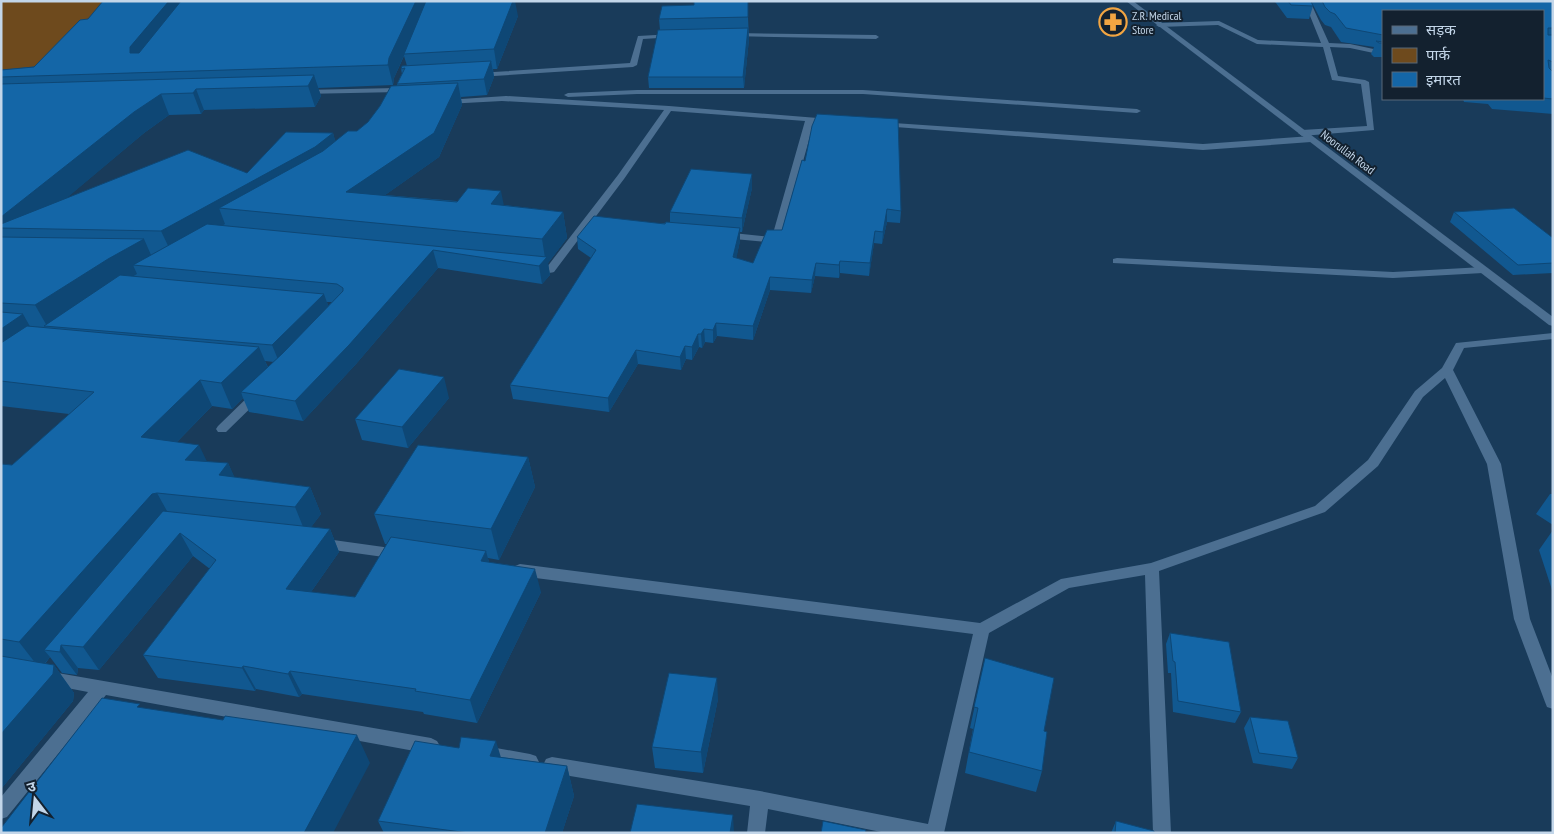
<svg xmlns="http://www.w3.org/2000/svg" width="1554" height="834" font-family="'PT Sans Narrow','Noto Sans Devanagari',sans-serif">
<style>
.green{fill:#6e4a1d}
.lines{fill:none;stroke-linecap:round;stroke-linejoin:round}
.street{fill:#4c6f91;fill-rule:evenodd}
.secondary{fill:#4c6f91;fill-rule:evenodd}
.wall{fill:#115890;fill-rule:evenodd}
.shaded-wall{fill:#0e4775}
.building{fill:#1466a7;stroke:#0e4775}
.labels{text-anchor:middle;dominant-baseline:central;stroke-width:4;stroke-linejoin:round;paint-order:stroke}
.far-poi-label{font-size:12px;fill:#c3d6e9;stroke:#13212f;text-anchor:start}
.far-street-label{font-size:12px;fill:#c3d6e9;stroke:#13212f}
</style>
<rect width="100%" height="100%" fill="#193b5a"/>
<path class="green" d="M1 1H133L58 72 1 76Z"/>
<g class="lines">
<path class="street" d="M1304 1H1310L1329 43 1350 44 1383 51V55L1350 48 1330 47 1338 76 1365 80 1369 82 1374 130 1302 136 1298 133 1302 130 1367 126 1361 84 1332 80 1323 47 1257 44 1218 25 1159 27 1156 25 1159 23 1219 21 1258 40 1321 43Z
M733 33 876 35 879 37 876 39 731 36V34Z
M673 34 675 35V37L643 39 637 65 633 67 478 77 474 75 478 73 630 63 638 36Z
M396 88 400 90 399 92 303 94 299 92 303 90Z
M637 90H863L1137 109 1141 111 1137 113 863 94H637L568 97 564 95 568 93Z
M506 96 669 106 830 119 834 121 830 123 814 122 781 240 776 243 723 238 718 235 723 232 772 237 805 121 671 111 624 179 554 272C547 274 534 273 529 268L534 265 547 267 618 175 664 110 502 101 446 104 442 102 446 100Z
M879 122 1203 144 1311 136 1315 139 1311 142 1203 150 882 126H879Z
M1117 258 1393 272 1483 267 1488 270 1483 273 1393 278 1113 263V259Z
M1553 333V339L1464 348 1453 370 1501 464 1530 619 1553 679V709L1547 707 1545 702 1514 619 1487 464 1445 378 1423 397 1378 466 1325 512 1159 571 1171 833H1153L1145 575 1069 588 989 633 944 833H886L768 809 765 833H747L750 806 552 773 546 771 543 765 546 759 552 757 760 791 928 824 973 634 520 576 515 574 513 570 515 566 520 564 980 623 1061 579 1151 563 1315 506 1368 460 1415 391 1442 368 1456 343Z
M258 390 264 394 262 397 226 432H218L216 429 218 426 254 391Z
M319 538 398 549 403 550 405 554 403 558 398 559 319 548 314 547 312 543 314 539Z
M52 672 431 738 437 741 440 746 437 751 431 754 106 695 7 817 1 819V797L88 692 46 684 44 679 46 674Z
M485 746 530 754 536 756 539 762 536 768 530 770 485 762 479 760 476 754 479 748Z"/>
<path class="secondary" d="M1126 1H1133L1553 317V326L1549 325Z"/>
</g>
<path class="wall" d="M1274 1H1553V114L1492 109 1488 104 1464 102 1463 99H1543V11H1383V57H1374L1371 54 1374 47 1341 42 1331 27 1325 25 1321 20 1313 5V6L1309 19 1287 18 1276 3Z
M518 16 497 69H493L494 77 487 95 461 97 462 105 439 157 385 195 504 205 563 212 567 238 548 263 550 275 542 284 438 268 356 364 303 421 249 412 243 398 232 409 212 406 177 442 208 462 228 463 234 477 310 487 321 514 311 527 330 529 339 552 311 592 355 597 387 544H385L374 514 528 457 535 487 499 560 488 558 489 563 541 592 477 723 424 714 423 712 302 694 299 697 256 689 255 691 158 678 143 655 210 569 193 556 99 670 78 668 77 675 62 673 50 657 45 664 54 665 74 693 73 701 1 789V464L12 465 69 414 1 406V70ZM404 56 407 66 401 69 402 74 397 84V86L368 122 357 131 335 141 333 133 247 173 65 199 144 133 169 115 201 114 204 110 315 107 321 96 318 88 393 85 394 78ZM327 302H332L328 306ZM265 361 274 362 268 367Z
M748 17 749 39 744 88H649L648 77 660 30 659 19Z
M802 160 901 211 900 223 887 222 882 244 874 243 869 276 840 273 839 278 815 276 811 293 770 290 753 340 717 336 713 343 705 342 702 348 699 347 692 360 686 359 681 370 638 364 609 412 513 399 510 385 591 258 578 249 577 237 670 222V212L752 188 742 232H740V241L736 258 753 263 782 230Z
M1454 212 1553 238V273L1513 275 1450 222Z
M449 398 408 448 362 440 355 419Z
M1550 494H1553V525L1536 514Z
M1553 530V593L1539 550Z
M1170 633 1241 712 1235 723 1173 712 1171 673H1168L1166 644Z
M985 658 1044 731 1042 771 1036 792 965 773 973 729 970 728Z
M718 699 703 773 655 768 652 747Z
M1250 717 1298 758 1292 769 1253 763 1244 728Z
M501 757 567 766 574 796 562 833H384L378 821Z
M1116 821 1154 833H1111Z"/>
<path class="shaded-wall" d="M169 1H190L139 67V73L130 53V47Z
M416 1H428L394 78 393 85 388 65 389 58Z
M513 1H515L518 16 497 69 494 49Z
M748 28 749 39 744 88 743 77Z
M491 61 494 77 487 95 484 79Z
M314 75 321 96 315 107 308 86Z
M458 83 462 105 439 157 354 217 346 192Z
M196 89 204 110 201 114 193 93Z
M161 94 169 115 144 133 30 229 1 228V217L134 112Z
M333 133 339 154 219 208 225 224 172 254 161 231Z
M752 174V188L742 232V218Z
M501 191 506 216 491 204Z
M887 209V222L882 244 883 232Z
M563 212 567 238 548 263 550 275 542 284 539 266 545 258 542 239Z
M740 228V241L734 270 733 257Z
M875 231 874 243 869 276 870 263Z
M144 239 155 264 133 265 137 274 47 326 35 305 108 259Z
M433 250 438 268 356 364 303 421 295 401Z
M840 261V273L839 278V265Z
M816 263 815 276 811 293 812 280Z
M770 277V290L753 340V326Z
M324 294 330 311 279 362 272 345Z
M23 314 37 339 1 366V329Z
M716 323 717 336 713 343V330Z
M704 329 705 342 702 348 701 334Z
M698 334 699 347 692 360V347Z
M685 346 686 359 681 370 680 357Z
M259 347 270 373 241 392 243 398 232 409 221 383Z
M636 350 638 364 609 412 608 398Z
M444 377 449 398 408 448 402 427Z
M200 380 212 406 155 464 141 437Z
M199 445 212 472 185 460Z
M528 457 535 487 499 560 491 529Z
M228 463 241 491 219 475Z
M310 487 321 514 306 534 295 507Z
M157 493 172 520 44 650 50 657 40 669 19 642 152 494Z
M330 529 339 552 297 612 286 589Z
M180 533 193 556 99 670 83 647Z
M486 551 492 574 481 561Z
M535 569 541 592 477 723 470 700Z
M61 645 78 668 77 675 60 652Z
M54 665 74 693 73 701 1 789V734Z
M243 666 256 689 255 691 242 668Z
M290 671 302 694 299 697 288 674Z
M717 678 718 699 703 773 701 752Z
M357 735 370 763 333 833H304Z
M496 741 505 771 490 756Z
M567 766 574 796 562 833H545Z
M733 815 734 833H730Z"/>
<path class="building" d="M103 1H169L130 47V53H139L181 1H416L389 58 388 65 1 77V70L34 67 80 20 88 19Z
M426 1H513L494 49 404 54Z
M694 1H748V17L659 19 662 6 694 5Z
M1288 1H1311L1313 6 1291 5Z
M1322 1H1553V28H1548V35H1553V62L1548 60 1549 68 1553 72V99L1543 98V11H1383V35L1346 28 1335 14 1330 12 1325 7Z
M748 28 743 77H648L658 30Z
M1376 41 1383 42V43H1379Z
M491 61 484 79 397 84 405 68 401 69 402 66Z
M314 75 308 86 196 89 193 93 161 94 134 112 1 217V84Z
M458 83 434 133 346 192 457 202 468 188 501 191 491 204 563 212 542 239 219 208 323 151 348 131H357L368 122 380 106 391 86Z
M817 114 898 119 901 211 887 209 883 232 875 231 870 263 840 261 839 265 816 263 812 280 770 277 753 326 716 323 713 330 704 329 701 334H698L692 347 685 346 680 357 636 350 608 398 510 385 596 250 577 237 594 216 665 224 666 222 740 228 733 257 753 263 767 230H782L802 160 805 161 812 126Z
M286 132 333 133 315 147 161 231 1 228V224L188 150 247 173Z
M691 169 752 174 742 218 670 212Z
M1514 208 1553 238V263L1518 265 1454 212Z
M207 224 547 257 539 266 433 250 349 345 295 401 241 392 283 353 343 291V288L337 284 133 265Z
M1 237 144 239 108 259 35 305 1 303Z
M120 275 324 294 272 345 44 326Z
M1 312 23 314 1 329Z
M27 326 259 347 221 383 200 380 141 437 199 445 185 460 228 463 219 475 310 487 295 507 157 493 152 494 19 642 1 639V464L12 465 94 392 1 381V343Z
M399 369 444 377 402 427 355 419Z
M418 445 528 457 491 529 374 514Z
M163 511 330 529 286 589 355 597 391 537 486 551 481 561 535 569 470 700 415 691 416 689 290 671 288 674 243 666 242 668 143 655 216 560 180 533 83 647 61 645 60 652 44 650Z
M1170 633 1229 642 1241 712 1178 701 1175 662 1173 661Z
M1 656 54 665 53 674 1 734Z
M985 658 1054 678 1044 731 1047 732 1042 771 969 752 978 708 974 707Z
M669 673 717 678 701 752 652 747Z
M102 698 140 704 137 707 223 720 225 716 357 735 304 833H1V828Z
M1250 717 1288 721 1298 758 1259 753Z
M461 737 496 741 490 756 567 766 545 833H469L378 821 415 741 459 748Z
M637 804 733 815 730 833H630Z
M823 821 866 830 865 833H821Z
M1116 821 1154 831V833H1115Z"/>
<defs>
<g id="pharmacy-ring" transform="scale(1.4375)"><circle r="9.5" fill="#13212f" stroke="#f2a542" stroke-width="1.5"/><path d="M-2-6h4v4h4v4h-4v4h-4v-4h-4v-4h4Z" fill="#f2a542"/></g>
</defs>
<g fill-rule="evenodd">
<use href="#pharmacy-ring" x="1113" y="22"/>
</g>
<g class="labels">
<g class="far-poi-label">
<text x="1132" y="15">Z.R. Medical<tspan x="1132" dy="14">Store</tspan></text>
</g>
<g class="far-street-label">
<text transform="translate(1348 152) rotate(37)">Noorullah Road</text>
</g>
</g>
<rect width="1554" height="834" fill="none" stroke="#c3d6e9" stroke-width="5"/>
<rect x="1382" y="10" width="162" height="90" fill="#13212f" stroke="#596979"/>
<rect x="1392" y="26" width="25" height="8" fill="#4c6f91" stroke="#596979"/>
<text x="1426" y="35" font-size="15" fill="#c3d6e9">सड़क</text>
<rect x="1392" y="48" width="25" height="15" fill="#6e4a1d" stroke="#596979"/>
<text x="1426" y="60" font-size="15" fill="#c3d6e9">पार्क</text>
<rect x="1392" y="72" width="25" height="15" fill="#1466a7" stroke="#596979"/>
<text x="1426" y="85" font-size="15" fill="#c3d6e9">इमारत</text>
<g transform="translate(35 799) rotate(344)" stroke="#13212f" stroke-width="4" paint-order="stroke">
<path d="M0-4L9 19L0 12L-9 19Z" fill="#c3d6e9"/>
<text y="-8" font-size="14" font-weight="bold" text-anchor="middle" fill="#c3d6e9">उ</text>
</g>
</svg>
